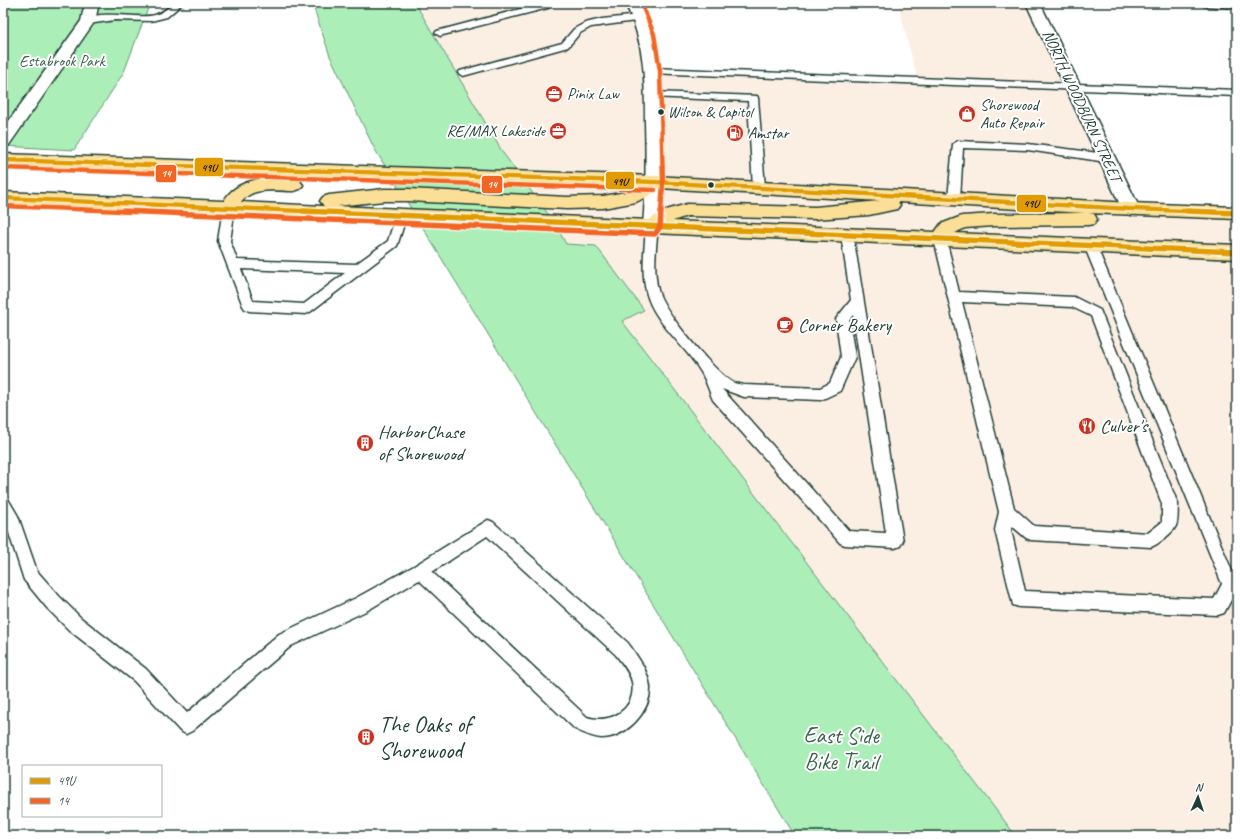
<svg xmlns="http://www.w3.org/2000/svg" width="1240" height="839" font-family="Caveat,sans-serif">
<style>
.built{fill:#fbeee3}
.green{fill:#abeeb7;stroke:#659676}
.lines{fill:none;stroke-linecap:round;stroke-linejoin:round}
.lane-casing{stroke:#1f3d34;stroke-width:3}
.street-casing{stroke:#1f3d34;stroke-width:3}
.secondary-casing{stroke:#1f3d34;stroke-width:3}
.primary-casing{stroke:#1f3d34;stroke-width:3}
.lane{fill:#fff;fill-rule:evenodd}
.street{fill:#fff;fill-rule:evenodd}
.secondary{fill:#fff;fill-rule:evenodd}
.primary{fill:#fbdf96;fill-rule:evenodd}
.bus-1-far1-casing{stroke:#fff;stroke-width:6}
.bus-1-casing{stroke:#fff;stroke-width:8}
.bus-2-far1-casing{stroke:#fff;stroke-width:6}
.bus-2-casing{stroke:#fff;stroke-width:8}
.bus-1-far1{stroke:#e19c05;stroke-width:4.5}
.bus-1{stroke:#e19c05;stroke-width:5.5}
.bus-2-far1{stroke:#f26522;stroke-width:4.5}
.bus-2{stroke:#f26522;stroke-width:5.5}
.bus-dot{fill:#1f3d34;stroke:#fff;stroke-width:1.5}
.labels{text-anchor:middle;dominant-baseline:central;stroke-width:4;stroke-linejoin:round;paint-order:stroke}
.far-bus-label{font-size:15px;fill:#1f3d34;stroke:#fff;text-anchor:start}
.far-park-label{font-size:16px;fill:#3b604e;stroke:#fff}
.far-poi-label{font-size:16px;fill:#1f3d34;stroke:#fff;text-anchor:start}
.far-street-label{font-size:16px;fill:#1f3d34;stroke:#fff}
.poi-label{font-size:19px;fill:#1f3d34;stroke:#fff;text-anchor:start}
.near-poi-label{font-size:23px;fill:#1f3d34;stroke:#fff;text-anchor:start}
.near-park-label{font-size:23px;fill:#3b604e;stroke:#fff}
.line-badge{stroke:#fff;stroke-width:1.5}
.badge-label{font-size:11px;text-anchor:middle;font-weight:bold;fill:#fff}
.pale-badge-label{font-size:11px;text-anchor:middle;font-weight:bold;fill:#111}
</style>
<rect width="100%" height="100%" fill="#fff"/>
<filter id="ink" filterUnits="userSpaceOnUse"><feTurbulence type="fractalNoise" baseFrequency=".025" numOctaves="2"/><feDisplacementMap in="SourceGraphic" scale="8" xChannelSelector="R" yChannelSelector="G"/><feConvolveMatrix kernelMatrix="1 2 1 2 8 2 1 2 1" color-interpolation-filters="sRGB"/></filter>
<g filter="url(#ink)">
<path class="built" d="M415 3H632L653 71 918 81 898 3H1033L1131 209 1237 213V426H1227L1237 447V836H1016L621 321 644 310 566 244 554 222 503 153Z"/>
<path class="green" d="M3 3H150L124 72 74 150 3 146Z
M312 3H415L503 153 554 222 566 244 596 246 644 310 622 321 1016 836H795L374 148 330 56Z"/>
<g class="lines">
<g class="lane-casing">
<path id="lane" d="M174 3H183L167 17 151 21 115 20 88 24 83 21C97 8 139 20 155 15 162 13 168 8 174 3Z
M543 3H553L548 8 443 35 440 36 435 33 437 31Z
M640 15 643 16 645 18 643 20 591 27 580 33 568 47 463 76 458 73 460 71 562 43 574 29 585 23 602 19Z
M652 68 1237 90V96L649 73 647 71Z
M653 92 757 96 758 98 765 188 763 191H755L753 188 748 101 649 97 648 95 649 93Z
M958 141 1028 144 1106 154 1110 155 1111 158 1110 161 1106 162 1028 150 963 148 960 199 958 202H950L948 199 953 144Z
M229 204 233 205 235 208 230 241 237 260 356 264 388 241 397 212H405L407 215 397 246 310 312 306 314 249 311 245 309 243 306 218 241 223 208 225 205ZM241 269 345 273 304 304 253 301Z
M652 222 656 223 658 226C656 247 653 269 658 290 663 311 713 370 732 382 736 384 740 384 744 385L820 388 830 383 841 357 836 319 851 300 841 235 843 232 847 231 851 232 853 235 903 541 900 546 895 548 845 545 840 543 713 400C709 391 706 380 701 372 685 345 653 322 646 291 641 269 645 247 646 226L648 223ZM853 315 886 533 849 531 722 389 744 397 821 400 840 391 855 357 849 320Z
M940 235 944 236 946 239 959 292 1074 297 1100 310 1178 504C1177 523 1180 526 1165 538 1160 542 1156 545 1151 547L1031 540 1026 538 1012 526 1011 530 1025 591 1214 599 1222 584 1084 245 1086 242 1090 241 1094 242 1096 245 1237 583 1236 591 1224 613 1218 615 1019 607 1013 605 995 530 999 512 934 239 936 236ZM962 302 1072 307 1091 316 1162 504V522L1148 533 1034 526 1014 508Z
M3 497 8 499 18 516 37 571 59 596 81 618 146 669 187 713 279 634 356 598 414 566 488 520 493 522 628 643C637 656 648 670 650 687 651 712 626 738 601 738 592 737 583 733 575 729L419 580 368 610 291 646 192 731 186 734 180 731 134 681 69 630 47 608 24 580 6 524 3 518ZM487 536 616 655C622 663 630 672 632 682 637 708 611 725 587 717L432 572Z"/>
</g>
<g class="street-casing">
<path id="street" d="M85 3H99L95 21 9 145 3 146V129L81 21Z
M1026 3H1040L1140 209 1137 213 1131 215 1125 213 1122 209Z
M1202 3H1237V8L1204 6Z"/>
</g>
<g class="secondary-casing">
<path id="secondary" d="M625 3H639C659 41 660 80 662 122 663 157 663 191 661 226L658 231 652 233 646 231 643 226C646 191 646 157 645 122 645 80 645 41 625 3Z"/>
</g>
<g class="primary-casing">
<path id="primary" d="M3 154 655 176 1131 203 1237 207V219L1089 213 1094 214 1097 219 1094 224 1088 225 994 226 965 228 955 233 1237 245V259L3 204V192L224 201C236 177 276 174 300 181L303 185 300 189 294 191C277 191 253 186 241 202L324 206 320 201 323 197 329 195 384 189H408L567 197 603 196 626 192 637 187 3 166ZM659 188 880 201 815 207 687 204 663 211 649 220 337 206 384 201H408L567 209 603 208 636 202 650 195ZM898 202 1085 213 994 214 962 216 941 224 935 232 673 221 687 216 815 219 869 215 897 209 900 205Z"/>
</g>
<use href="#lane" class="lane"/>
<use href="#street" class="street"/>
<use href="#secondary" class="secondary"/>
<use href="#primary" class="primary"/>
<g class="bus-1-far1-casing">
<path id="bus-1-far1" d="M3 160 655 182 1131 209 1214 212
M3 198 326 212"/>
</g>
<g class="bus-1-casing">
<path id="bus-1" d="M303 211 1237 252
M1187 211 1237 213"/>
</g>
<g class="bus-2-far1-casing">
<path id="bus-2-far1" d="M641 3 654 34 660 71 663 183 661 212
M3 168 655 190
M3 206 145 212"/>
</g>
<g class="bus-2-casing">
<path id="bus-2" d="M122 211 655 234 660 227 661 211"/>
</g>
<use href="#bus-1-far1" class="bus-1-far1"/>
<use href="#bus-1" class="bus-1"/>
<use href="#bus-2-far1" class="bus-2-far1"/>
<use href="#bus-2" class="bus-2"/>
</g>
</g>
<defs>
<g id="office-disc" transform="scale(0.9)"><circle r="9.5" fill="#c8321e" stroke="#fff"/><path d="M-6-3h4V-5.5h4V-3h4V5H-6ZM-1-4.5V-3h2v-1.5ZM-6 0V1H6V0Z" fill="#fff"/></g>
<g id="shop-disc" transform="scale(0.9)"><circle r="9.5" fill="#c8321e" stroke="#fff"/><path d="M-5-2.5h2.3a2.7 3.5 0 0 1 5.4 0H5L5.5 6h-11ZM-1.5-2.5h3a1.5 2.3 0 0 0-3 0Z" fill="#fff"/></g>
<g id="fuel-disc" transform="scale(0.9)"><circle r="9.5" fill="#c8321e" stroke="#fff"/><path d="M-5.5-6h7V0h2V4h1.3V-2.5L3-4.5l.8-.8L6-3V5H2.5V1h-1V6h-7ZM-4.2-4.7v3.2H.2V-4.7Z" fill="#fff"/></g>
<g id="cafe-disc" transform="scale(0.9)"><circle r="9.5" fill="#c8321e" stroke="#fff"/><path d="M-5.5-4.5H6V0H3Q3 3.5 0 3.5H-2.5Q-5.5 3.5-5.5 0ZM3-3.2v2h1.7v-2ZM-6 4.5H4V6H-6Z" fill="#fff"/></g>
<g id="restaurant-disc" transform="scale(0.9)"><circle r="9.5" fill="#c8321e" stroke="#fff"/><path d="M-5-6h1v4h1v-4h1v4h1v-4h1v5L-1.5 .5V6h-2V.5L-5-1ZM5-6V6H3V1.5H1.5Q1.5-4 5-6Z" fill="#fff"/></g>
<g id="building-disc" transform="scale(0.9)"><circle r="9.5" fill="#c8321e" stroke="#fff"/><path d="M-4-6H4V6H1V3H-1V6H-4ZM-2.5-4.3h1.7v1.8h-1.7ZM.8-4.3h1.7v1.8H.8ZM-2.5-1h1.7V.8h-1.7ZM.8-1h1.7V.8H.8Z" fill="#fff"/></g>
</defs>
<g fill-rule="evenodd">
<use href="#office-disc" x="554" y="94"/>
<use href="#shop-disc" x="967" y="114"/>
<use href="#office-disc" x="558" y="131"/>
<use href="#fuel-disc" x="735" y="133"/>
<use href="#cafe-disc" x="785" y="325"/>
<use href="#restaurant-disc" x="1087" y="426"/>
<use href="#building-disc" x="365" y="443"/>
<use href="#building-disc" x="366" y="737"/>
</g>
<g class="bus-dot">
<circle cx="661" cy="112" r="3.5"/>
<circle cx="711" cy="185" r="3.5"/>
</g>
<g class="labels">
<g class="far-bus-label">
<text x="668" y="112">Wilson &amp; Capitol</text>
</g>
<g class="far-park-label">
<text x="62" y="61">Estabrook Park</text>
</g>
<g class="far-poi-label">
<text x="567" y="94">Pinix Law</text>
<text x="980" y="105">Shorewood<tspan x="980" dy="18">Auto Repair</tspan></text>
<text x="545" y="131" text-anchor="end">RE/MAX Lakeside</text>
<text x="748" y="133">Amstar</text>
</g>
<g class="far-street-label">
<text transform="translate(1082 106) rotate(65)">NORTH WOODBURN STREET</text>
</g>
<g class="poi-label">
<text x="798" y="325">Corner Bakery</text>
<text x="1100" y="426">Culver's</text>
<text x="378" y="432">HarborChase<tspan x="378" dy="22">of Shorewood</tspan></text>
</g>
<g class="near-poi-label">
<text x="379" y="724">The Oaks of<tspan x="379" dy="26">Shorewood</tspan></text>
</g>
<g class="near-park-label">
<text x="841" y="735">East Side<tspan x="841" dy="26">Bike Trail</tspan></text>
</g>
</g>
<g class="line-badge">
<rect x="194" y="157" width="30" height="20" rx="4" fill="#e19c05"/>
<rect x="155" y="164" width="22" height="19" rx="4" fill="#f26522"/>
<rect x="605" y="171" width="30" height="19" rx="4" fill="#e19c05"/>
<rect x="481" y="175" width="22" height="19" rx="4" fill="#f26522"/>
<rect x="1016" y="194" width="31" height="19" rx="4" fill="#e19c05"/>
</g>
<g class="badge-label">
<text x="166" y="177">14</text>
<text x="492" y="188">14</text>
</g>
<g class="pale-badge-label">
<text x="209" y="171">49U</text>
<text x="620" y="185">49U</text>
<text x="1031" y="207">49U</text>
</g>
<rect width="1240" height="839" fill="none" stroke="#fff" stroke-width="16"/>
<rect x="8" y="8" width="1224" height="823" fill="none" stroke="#1f3d34" stroke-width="1.5" filter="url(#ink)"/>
<rect x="22" y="765" width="140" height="52" fill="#ffffff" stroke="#a5b1ae"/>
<rect x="30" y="778" width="20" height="6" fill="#e19c05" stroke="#a5b1ae"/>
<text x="58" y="785" font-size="12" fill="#1f3d34">49U</text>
<rect x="30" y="798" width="20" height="6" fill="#f26522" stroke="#a5b1ae"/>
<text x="58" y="805" font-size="12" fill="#1f3d34">14</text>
<g transform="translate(1198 797) rotate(3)" stroke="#ffffff" stroke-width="3" paint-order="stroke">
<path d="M0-3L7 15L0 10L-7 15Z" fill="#1f3d34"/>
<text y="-6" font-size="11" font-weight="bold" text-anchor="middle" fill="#1f3d34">N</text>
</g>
</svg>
